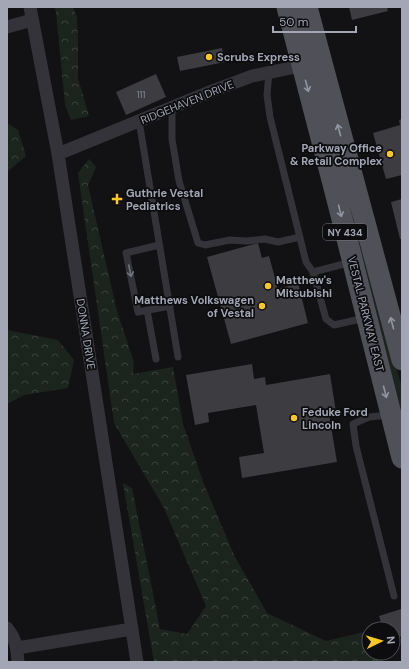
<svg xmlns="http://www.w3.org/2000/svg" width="409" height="669" font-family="'DM Sans',sans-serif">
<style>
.green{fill:#1c241e}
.forest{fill:url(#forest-crowns)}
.building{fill:#3c3c41}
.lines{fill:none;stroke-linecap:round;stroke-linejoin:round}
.lane{stroke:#333339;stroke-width:7}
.street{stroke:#333339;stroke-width:13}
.primary{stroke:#4f5058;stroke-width:21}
.oneway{stroke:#9296a2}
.oneway2{stroke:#71737d}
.poi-dot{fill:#fcc722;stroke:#0d0d0f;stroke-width:1.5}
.labels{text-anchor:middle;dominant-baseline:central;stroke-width:3.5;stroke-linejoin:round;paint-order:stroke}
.number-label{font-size:9px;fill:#898c98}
.shield{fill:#0d0d0f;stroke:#767983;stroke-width:1}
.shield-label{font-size:10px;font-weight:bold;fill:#a3a7b5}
.poi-label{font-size:11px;font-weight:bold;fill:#a3a7b5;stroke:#0d0d0f;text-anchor:start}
.street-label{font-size:11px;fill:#a3a7b5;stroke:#0d0d0f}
</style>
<defs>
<pattern id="forest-crowns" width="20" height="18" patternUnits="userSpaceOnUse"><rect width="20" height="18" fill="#1c241e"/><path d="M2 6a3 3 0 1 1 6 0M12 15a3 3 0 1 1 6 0" fill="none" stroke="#3a413c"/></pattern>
</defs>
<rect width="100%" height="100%" fill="#121214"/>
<path class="green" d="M343 186 361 248 374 279 402 388V428Z"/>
<path class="forest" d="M54 7H73L77 17 78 41V78L89 116 71 120 65 105 56 12Z
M7 123 18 130 26 156 7 172Z
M89 159 96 167 88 185 117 311 134 362 133 374 173 367 183 424 204 484 235 557 267 613 326 641 368 631 369 634V653H379L384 662H154L123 483 132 488 160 629 187 634 206 606 164 508 114 423 78 173Z
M7 330 58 340 74 360 68 388 24 395 7 404Z"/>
<path class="building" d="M349 7H387L388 11 352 20Z
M222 48 225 62 180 71 177 57Z
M156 74 166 97 126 115 116 92Z
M402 119V175L386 179 373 133 400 125 399 120Z
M402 199V239H400L391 202Z
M258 243 262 258 269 256 278 289 298 283 308 323 231 344 207 257Z
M252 364 254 379 265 377 266 385 330 374 336 412 329 414 337 462 242 478 239 457 264 453 256 405 208 413 209 422 195 425 186 375Z
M401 609 402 613V636L393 639V629H383L379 616Z"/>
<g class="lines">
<path class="lane" d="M269 72 267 95 270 117 306 262 313 272 326 319 334 325 365 318
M172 107V139L179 181 198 243 205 245 230 240 246 241 265 239 278 242 300 237
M139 121 178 357
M159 245 126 253 138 312 170 306
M313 272 352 262
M147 310 156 359
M389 415 369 417 353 424 356 446 394 596"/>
<path class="street" d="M30 7 58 154 137 662
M7 27 32 20
M58 154 212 91 252 76 310 64
M7 628C16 639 17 648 18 662
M17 648 132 629"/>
<path class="primary" d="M287 7 339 207 402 458
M307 7 402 360"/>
</g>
<defs><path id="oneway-shaft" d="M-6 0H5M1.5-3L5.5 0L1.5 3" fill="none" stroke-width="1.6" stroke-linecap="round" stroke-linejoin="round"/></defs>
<g class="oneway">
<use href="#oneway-shaft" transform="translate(307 86) rotate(75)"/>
<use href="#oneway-shaft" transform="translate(339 130) rotate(-105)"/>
<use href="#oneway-shaft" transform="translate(340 211) rotate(76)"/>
<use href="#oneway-shaft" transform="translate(392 323) rotate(-105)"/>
<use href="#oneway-shaft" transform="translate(385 392) rotate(76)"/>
</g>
<use class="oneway2" href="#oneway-shaft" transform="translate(130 271) rotate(78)"/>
<g class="poi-dot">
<circle cx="209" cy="57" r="4"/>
<circle cx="390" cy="154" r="4"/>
<path d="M115 193h4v4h4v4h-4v4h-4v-4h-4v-4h4z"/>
<circle cx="268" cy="286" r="4"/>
<circle cx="262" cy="306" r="4"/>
<circle cx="294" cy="418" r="4"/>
</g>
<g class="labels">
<g class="number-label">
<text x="141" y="95">111</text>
</g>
<rect class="shield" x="323" y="224" width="44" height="16" rx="3"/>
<g class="shield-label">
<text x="345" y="232">NY 434</text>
</g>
<g class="poi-label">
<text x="217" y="57">Scrubs Express</text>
<text x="382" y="148" text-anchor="end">Parkway Office<tspan x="382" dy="13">&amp; Retail Complex</tspan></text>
<text x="126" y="193">Guthrie Vestal<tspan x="126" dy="13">Pediatrics</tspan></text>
<text x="276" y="280">Matthew's<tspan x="276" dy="13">Mitsubishi</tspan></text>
<text x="254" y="300" text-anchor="end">Matthews Volkswagen<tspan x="254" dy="13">of Vestal</tspan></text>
<text x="302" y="412">Feduke Ford<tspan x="302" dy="13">Lincoln</tspan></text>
</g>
<g class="street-label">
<text transform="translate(187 102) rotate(-22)">RIDGEHAVEN DRIVE</text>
<text transform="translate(366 314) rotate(76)">VESTAL PARKWAY EAST</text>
<text transform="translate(86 334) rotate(81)">DONNA DRIVE</text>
</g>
</g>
<rect width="409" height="669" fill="none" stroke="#a3a7b5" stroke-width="16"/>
<g transform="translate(381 641) rotate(85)"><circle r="19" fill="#0d0d0f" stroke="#494b51"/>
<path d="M0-3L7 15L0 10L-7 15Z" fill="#fcc722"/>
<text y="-6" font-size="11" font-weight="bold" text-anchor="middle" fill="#a3a7b5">N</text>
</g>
<path d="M273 26v6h83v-6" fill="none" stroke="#a3a7b5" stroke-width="2"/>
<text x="279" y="26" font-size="12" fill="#a3a7b5" stroke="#0d0d0f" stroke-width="3" paint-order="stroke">50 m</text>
</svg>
